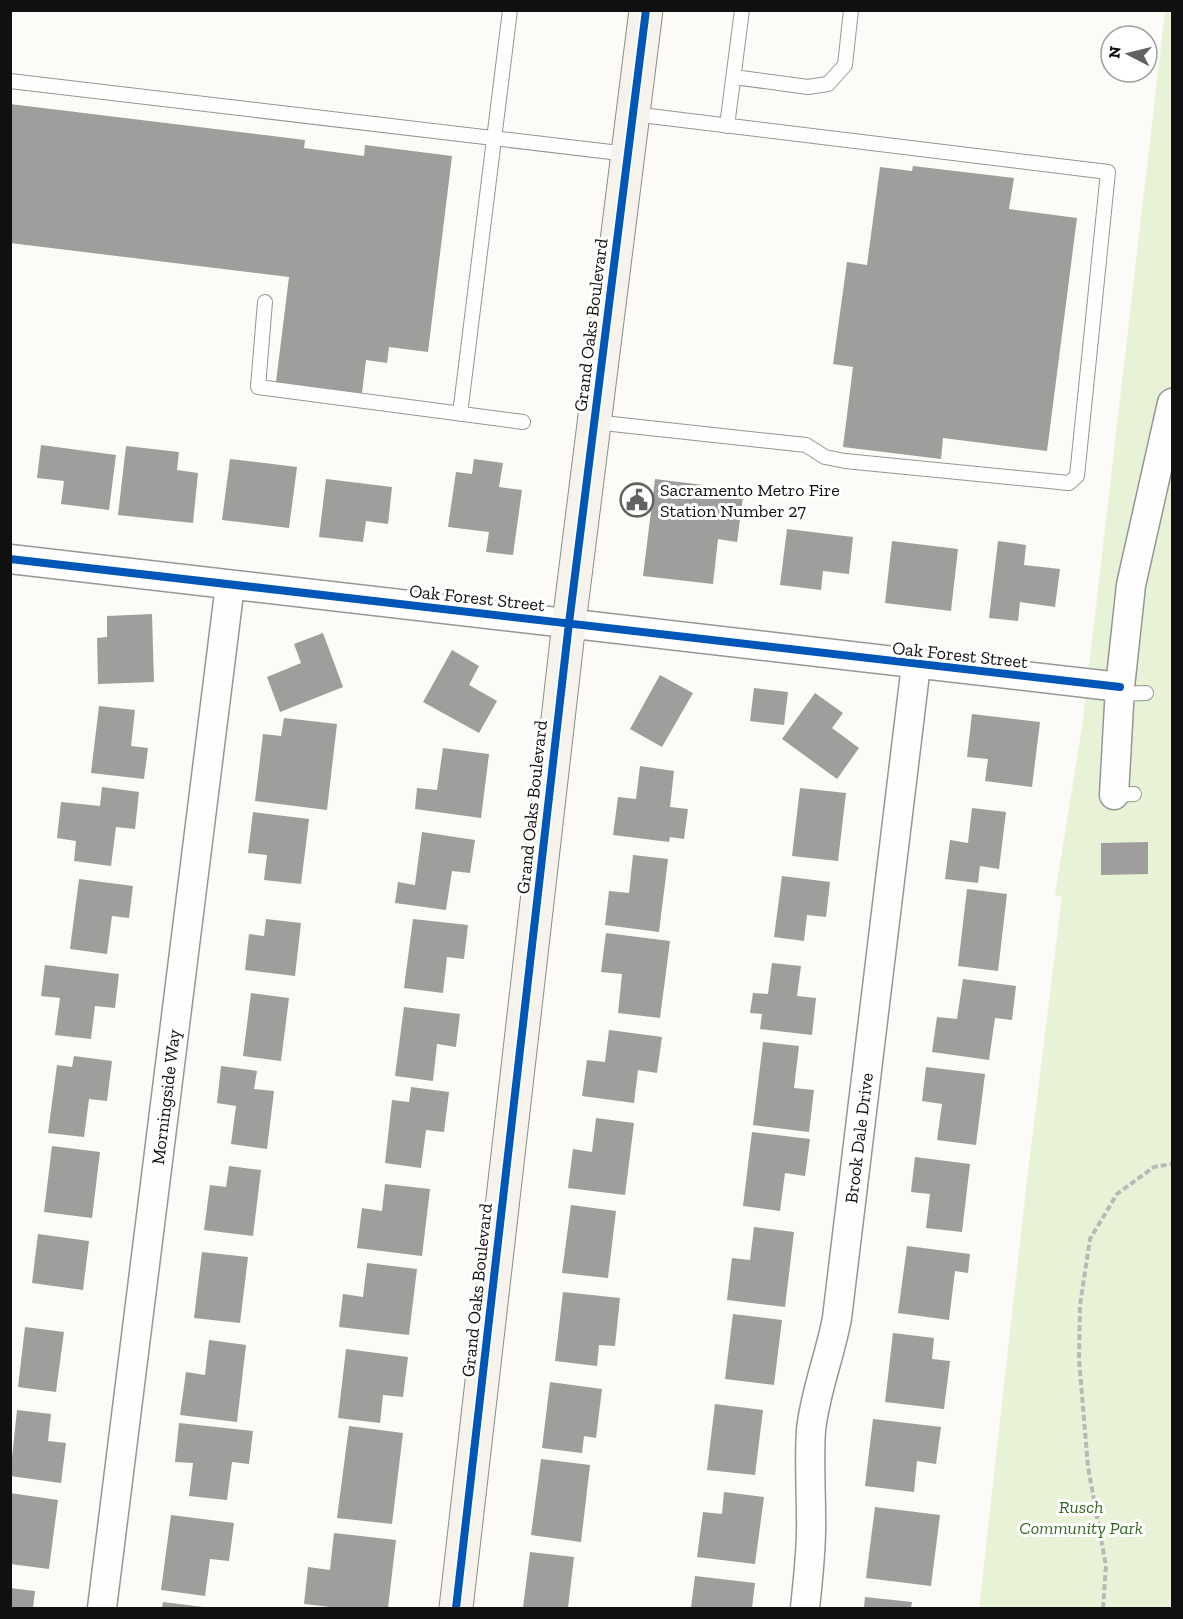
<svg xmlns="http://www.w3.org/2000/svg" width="1183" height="1619" font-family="'Zilla Slab',serif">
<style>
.green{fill:#e8f2d7}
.building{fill:#a09e9c}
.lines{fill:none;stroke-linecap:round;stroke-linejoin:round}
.lane-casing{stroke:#969694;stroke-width:16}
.street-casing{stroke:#969694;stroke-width:31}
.secondary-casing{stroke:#8d8c8b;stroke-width:35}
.path{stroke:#b9b9b8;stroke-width:4;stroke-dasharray:6 3;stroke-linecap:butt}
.lane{stroke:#fffefe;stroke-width:14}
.street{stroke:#fffefe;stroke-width:28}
.secondary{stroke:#f5f3eb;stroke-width:33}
.cycleway-casing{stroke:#fff;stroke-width:11}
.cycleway{stroke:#0057b8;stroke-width:8}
.labels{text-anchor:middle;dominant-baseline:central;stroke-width:6;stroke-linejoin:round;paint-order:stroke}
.street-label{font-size:18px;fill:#101010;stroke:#fff}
.poi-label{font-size:18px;fill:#101010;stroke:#fff;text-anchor:start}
.park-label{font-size:18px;font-style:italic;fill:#356820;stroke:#fff}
</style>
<rect width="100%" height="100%" fill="#fcfbf7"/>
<path class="green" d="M1165 11H1172V1608H979L1029 1163 1062 897 1055 895 1082 727Z"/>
<path class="building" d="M10 104 305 140 304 148 364 156 365 145 452 156 428 352 389 347 387 363 366 360 362 393 276 382 289 277 10 243Z
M913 166 1014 178 1009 209 1077 218 1047 451 943 438 941 459 843 447 853 367 833 364 847 262 867 265 880 167 912 171Z
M41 445 116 455 109 510 61 504 64 481 37 478Z
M126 446 179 452 177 470 198 473 193 523 118 515Z
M230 459 297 467 289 528 222 520Z
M474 459 503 463 499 487 522 490 513 555 486 552 489 532 448 527 456 472 472 474Z
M326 479 392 487 388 524 366 521 363 542 319 537Z
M655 479 744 490 737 542 718 539 713 584 643 576Z
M787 529 853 537 849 574 823 571 821 590 780 585Z
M892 541 958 549 951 611 885 603Z
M998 541 1026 545 1024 565 1060 569 1055 607 1020 602 1018 621 989 618Z
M152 614 154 682 98 684 97 638 107 637V616Z
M323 633 343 687 280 712 267 677 301 663 294 644Z
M452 650 479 666 469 685 497 701 479 733 423 702Z
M660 675 693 693 662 747 630 729Z
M754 688 788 692 784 725 750 721Z
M815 693 843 713 832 728 859 748 837 779 782 739Z
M99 706 135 710 131 746 148 748 144 779 91 773Z
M972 714 1040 722 1032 787 985 781 988 759 967 757Z
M284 718 337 724 327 810 255 801 263 734 281 736Z
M443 748 489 754 481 818 415 809 417 788 437 790Z
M640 766 674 771 670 807 688 809 684 839 670 837 669 842 613 835 618 797 636 799Z
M102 787 139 792 135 829 116 827 111 866 74 861 76 841 57 838 61 802 100 806Z
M800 788 846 793 838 861 792 856Z
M972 808 1006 812 999 869 980 866 978 883 945 879 950 840 968 843Z
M253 812 309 819 301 884 264 880 267 855 248 853Z
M422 832 475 840 470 873 452 871 446 910 395 903 398 882 415 885Z
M1148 842V874L1101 875V843Z
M633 855 668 859 659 932 605 925 609 891 629 893Z
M782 876 830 882 826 917 807 915 804 941 774 937Z
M79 879 133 886 129 918 112 916 107 954 70 949Z
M967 889 1007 894 998 971 958 966Z
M266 919 301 923 295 976 245 970 249 934 264 936Z
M413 919 468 925 464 959 447 957 443 993 404 988Z
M606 933 670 941 660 1018 618 1013 622 974 601 972Z
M772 963 801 966 797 996 816 998 812 1035 760 1029 762 1014 750 1013 753 993 768 994Z
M45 965 119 974 115 1008 95 1006 91 1039 55 1035 60 998 41 996Z
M963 979 1016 986 1012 1020 995 1018 989 1060 932 1052 937 1017 957 1019Z
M251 993 289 998 281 1061 243 1056Z
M404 1007 460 1014 456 1047 437 1044 433 1081 395 1076Z
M609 1030 662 1037 657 1073 638 1070 634 1103 582 1096 587 1060 605 1062Z
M763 1042 799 1046 794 1088 814 1090 809 1132 753 1125Z
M74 1056 112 1061 107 1101 89 1099 84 1137 48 1133 57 1065 72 1067Z
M221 1066 257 1071 254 1089 274 1091 267 1149 231 1144 236 1106 217 1103Z
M926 1067 985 1074 976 1145 937 1140 942 1104 922 1101Z
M411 1087 449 1092 444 1132 426 1130 421 1168 385 1163 392 1100 409 1102Z
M596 1118 634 1123 625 1195 568 1188 573 1149 592 1152Z
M752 1132 810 1139 805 1176 785 1173 780 1211 743 1206Z
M52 1146 100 1152 92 1218 44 1212Z
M915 1157 970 1164 962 1232 926 1228 930 1194 911 1192Z
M229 1166 261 1170 253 1236 204 1230 210 1185 226 1187Z
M385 1184 430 1189 422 1256 357 1248 362 1208 382 1211Z
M571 1205 616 1211 608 1278 562 1273Z
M754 1227 794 1232 785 1307 727 1300 732 1258 750 1260Z
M38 1234 89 1241 83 1290 32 1283Z
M907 1246 970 1254 968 1273 955 1271 949 1320 898 1313Z
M202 1252 248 1257 240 1323 194 1318Z
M367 1263 417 1269 409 1335 339 1327 343 1294 363 1297Z
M563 1292 620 1298 615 1346 599 1345 597 1366 555 1361Z
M733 1314 782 1320 774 1385 725 1379Z
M25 1327 64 1332 56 1392 18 1387Z
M893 1333 934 1338 932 1359 950 1361 944 1409 885 1402Z
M209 1340 246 1345 237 1422 180 1415 186 1372 205 1375Z
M346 1349 408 1357 403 1397 383 1395 380 1423 338 1418Z
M550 1382 602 1389 596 1438 584 1436 582 1453 542 1448Z
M715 1404 763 1410 755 1475 707 1470Z
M17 1410 51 1414 48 1441 66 1443 61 1483 10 1476Z
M873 1419 941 1427 936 1464 917 1461 914 1492 865 1486Z
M179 1423 253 1431 249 1464 232 1462 227 1500 189 1496 193 1463 175 1462Z
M349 1426 403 1433 392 1524 337 1518Z
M541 1459 590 1465 581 1542 531 1535Z
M724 1492 764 1497 755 1564 697 1557 703 1512 722 1514Z
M10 1493 58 1500 49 1569 10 1564Z
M875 1507 940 1515 931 1586 866 1578Z
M171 1515 234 1523 229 1561 210 1559 205 1596 161 1590Z
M334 1533 396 1540 388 1608H339L304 1604 308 1567 330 1570Z
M530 1552 574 1557 568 1608H523Z
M695 1576 755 1583 752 1608H691Z
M10 1588 35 1591 33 1608H10Z
M865 1597 912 1602 911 1608H864Z
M163 1602 203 1607V1608H162Z"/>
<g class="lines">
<g class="lane-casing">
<path id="lane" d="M734 77 808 87 828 84 845 65 851 10
M10 81 628 154
M727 126 742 10
M265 302 258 387 523 422
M460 414 510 10
M594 422 806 445 825 457 845 461 1069 483 1077 476 1108 172 633 114
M1119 694 1146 693
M1114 795 1134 794"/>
</g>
<g class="street-casing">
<path id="street" d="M10 559 1120 687
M1114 795 1120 687 1131 585 1172 403
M102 1608 230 585
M805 1608C808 1578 812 1548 811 1517 811 1488 809 1459 811 1430 815 1392 830 1356 837 1318L916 665"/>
</g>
<g class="secondary-casing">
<path id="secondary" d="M456 1608 569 623 646 10"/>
</g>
<path class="path" d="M1103 1608 1106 1566 1088 1467 1079 1359 1080 1305 1090 1239 1117 1194 1154 1167 1172 1164"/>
<use href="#lane" class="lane"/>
<use href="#street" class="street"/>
<use href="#secondary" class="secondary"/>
<g class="cycleway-casing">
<path id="cycleway" d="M10 559 1120 687
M456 1608 569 623 646 10"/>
</g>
<use href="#cycleway" class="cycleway"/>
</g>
<defs>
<g id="civic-ring" transform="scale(1.725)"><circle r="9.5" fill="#fff" stroke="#636261" stroke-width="1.5"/><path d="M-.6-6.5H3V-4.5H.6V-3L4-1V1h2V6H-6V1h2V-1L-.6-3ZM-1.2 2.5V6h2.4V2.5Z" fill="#636261"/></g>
</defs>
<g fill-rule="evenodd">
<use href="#civic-ring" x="637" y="500"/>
</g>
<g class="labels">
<g class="street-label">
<text transform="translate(591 325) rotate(-83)">Grand Oaks Boulevard</text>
<text transform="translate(477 598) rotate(6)">Oak Forest Street</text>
<text transform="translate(960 655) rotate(6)">Oak Forest Street</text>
<text transform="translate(532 807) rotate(-84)">Grand Oaks Boulevard</text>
<text transform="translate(166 1097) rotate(-83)">Morningside Way</text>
<text transform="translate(859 1138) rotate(-83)">Brook Dale Drive</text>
<text transform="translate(477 1290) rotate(-84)">Grand Oaks Boulevard</text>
</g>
<g class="poi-label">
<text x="660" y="490">Sacramento Metro Fire<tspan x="660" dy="21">Station Number 27</tspan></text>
</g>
<g class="park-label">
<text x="1081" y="1507">Rusch<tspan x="1081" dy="21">Community Park</tspan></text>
</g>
</g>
<rect width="1183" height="1619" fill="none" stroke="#101010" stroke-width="24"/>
<g transform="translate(1129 54) rotate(277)"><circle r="28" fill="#ffffff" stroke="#9f9f9f" stroke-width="1.5"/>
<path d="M0-4.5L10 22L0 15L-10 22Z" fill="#636261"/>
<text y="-9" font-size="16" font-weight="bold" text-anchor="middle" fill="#101010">N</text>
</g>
</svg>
